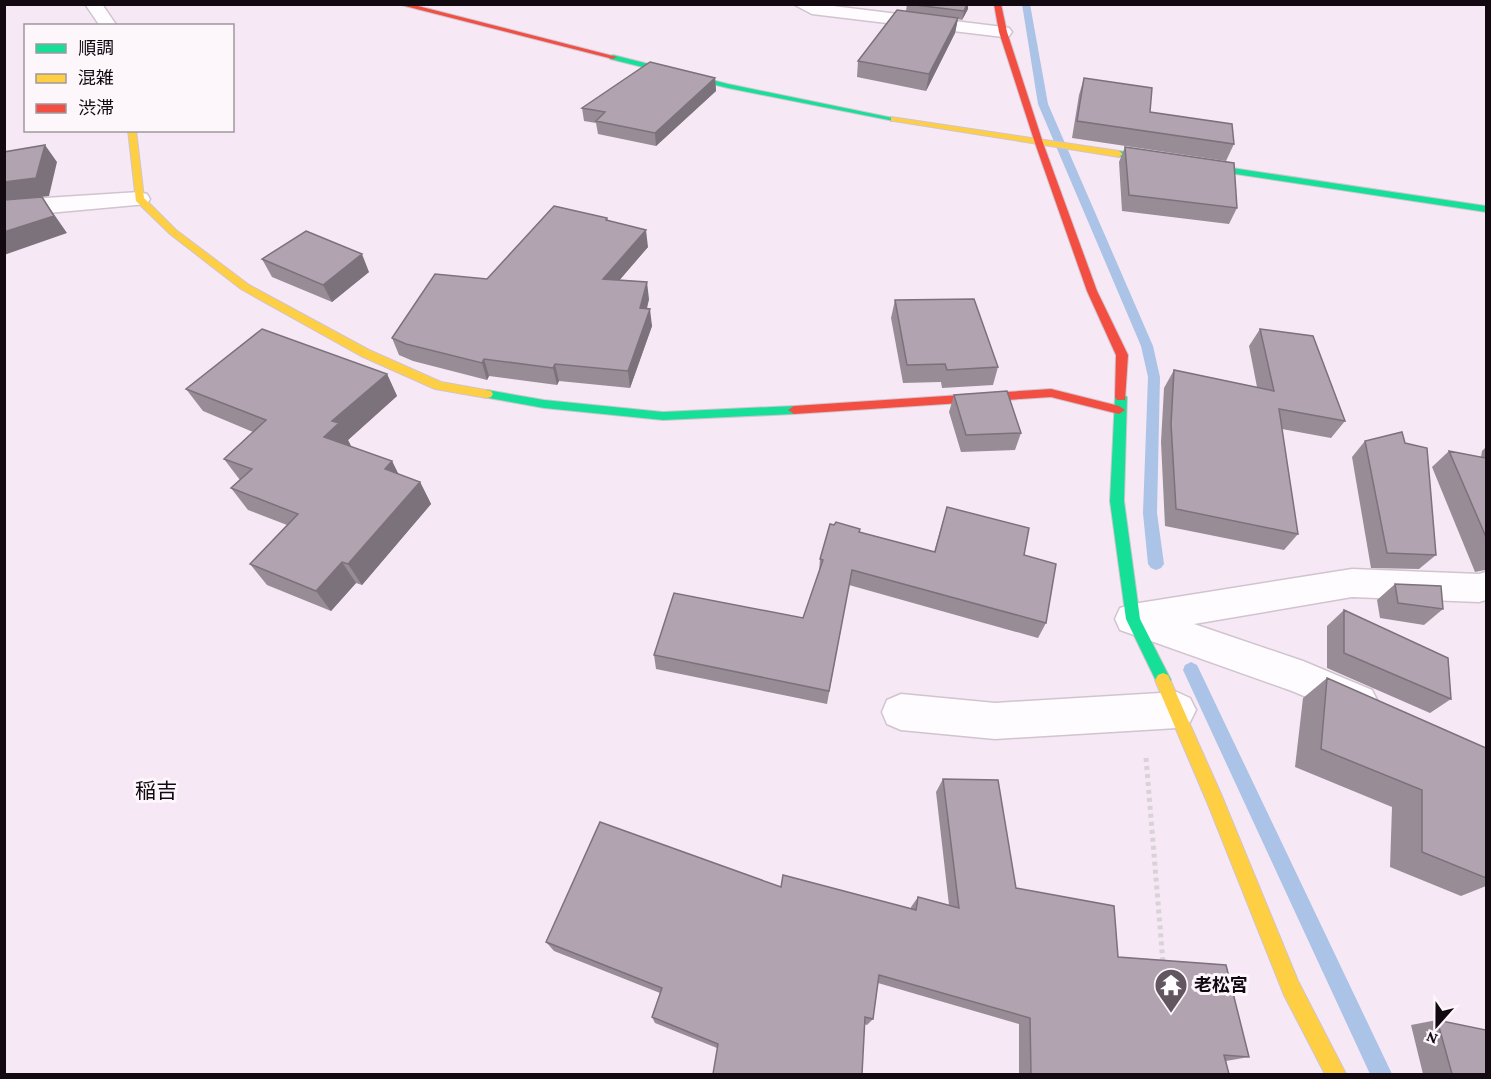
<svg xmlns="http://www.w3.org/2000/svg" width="1491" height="1079" font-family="'Crimson Pro','Noto Sans JP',serif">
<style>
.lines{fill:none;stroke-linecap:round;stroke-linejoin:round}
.stream{fill:#aac3e6;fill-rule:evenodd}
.street-casing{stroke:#d0c4cf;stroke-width:3}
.fast-casing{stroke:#d0c4cf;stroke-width:2}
.slow-casing{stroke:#d0c4cf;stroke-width:2}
.jam-casing{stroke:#d0c4cf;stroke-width:2}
.path{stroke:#d7d3d6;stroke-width:5;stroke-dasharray:4 4;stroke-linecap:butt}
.street{fill:#fefcfe;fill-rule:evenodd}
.fast{fill:#16e098;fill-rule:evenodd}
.slow{fill:#ffcf43;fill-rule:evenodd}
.jam{fill:#f24e42;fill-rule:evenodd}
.wall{fill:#988c97}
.shaded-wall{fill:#7c727b}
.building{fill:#b1a3b0;stroke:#7c727b;stroke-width:1.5}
.labels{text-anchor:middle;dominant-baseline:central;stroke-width:6;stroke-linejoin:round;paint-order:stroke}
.near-poi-label{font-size:18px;font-weight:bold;fill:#120911;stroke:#fdf7fc;text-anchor:start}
.near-quarter-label{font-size:21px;fill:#120911;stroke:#fdf7fc}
</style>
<rect width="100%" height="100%" fill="#f6e9f5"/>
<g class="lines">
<path class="stream" d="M1022 4H1030L1048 104 1153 346 1160 377 1157 513 1164 564 1161 568 1156 570 1151 568 1148 564 1143 513 1148 377 1141 346 1038 104Z
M1191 662 1197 665 1392 1074H1370L1183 670 1185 665Z"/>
<g class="street-casing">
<path id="street" d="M85 4H102L117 26H100Z
M793 4H817L1003 27 1009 28 1012 32 1009 36 1003 37 812 14Z
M139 192 147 194 150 199 147 204 4 217V203L30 199Z
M1352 569 1479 574 1486 572V600L1479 602 1352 597 1194 624 1303 661 1372 690 1378 702 1372 714 1359 719 1292 691 1120 630 1115 619 1120 608 1133 604Z
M1177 692 1190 698 1196 710 1190 722 1177 728 995 739 901 730 887 724 882 712 887 700 901 694 995 703Z"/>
</g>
<g class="fast-casing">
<path id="fast" d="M613 55 728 84 898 119 894 121 728 88 610 59 609 57Z
M1119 151 1486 206V212L1116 156V152Z
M487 390 544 400 663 412 794 406 800 410 794 414 663 420 544 408 483 397 481 394Z
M1121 393 1127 397 1124 501 1140 619 1171 680 1168 685 1163 687 1158 685 1126 619 1110 501 1115 397Z"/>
</g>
<g class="slow-casing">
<path id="slow" d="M891 117 1119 151 1123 154 1119 157 894 121H891Z
M128 130H136L144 198 176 230 249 285 369 350 441 382 491 391 493 394 491 397 487 398 435 389 361 356 241 289 170 234 136 201Z
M1163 673 1168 675 1221 794 1298 981 1346 1074H1325L1284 995 1207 802 1155 680 1158 675Z"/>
</g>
<g class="jam-casing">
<path id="jam" d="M397 4H410L617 57 613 59Z
M994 4H1001L1007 32 1043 143 1097 291 1128 355 1125 400H1117L1115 397 1116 355 1087 291 1035 143 999 32Z
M1051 389 1119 406 1125 410 1119 414 1051 397 794 414 788 410 794 406Z"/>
</g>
<path class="path" d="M1146 758 1163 963"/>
<use href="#street" class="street"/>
<use href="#fast" class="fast"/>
<use href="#slow" class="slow"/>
<use href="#jam" class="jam"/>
</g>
<path class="wall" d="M907 4 968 9 962 20 958 19 955 33 926 91 857 77 858 61 906 11Z
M715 78 716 91 656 146 598 134 596 123 584 121 582 108Z
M1084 78 1150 112 1234 144 1226 161 1072 138 1079 95Z
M1125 147 1237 208 1229 224 1122 211 1119 162Z
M607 218 608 220 648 247 619 280 649 299 647 309 652 326 630 388 559 381 557 385 489 376 487 380 413 361 399 355 392 338 487 279Z
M262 259 369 272 332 302 272 277Z
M895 300 998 367 993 385 942 388 941 382 903 383 891 318Z
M1260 329 1345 421 1331 438 1282 429 1298 534 1284 550 1165 526 1161 442 1164 388 1174 370 1257 387 1249 346Z
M387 374 397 396 348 440 351 446H350L392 461 398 474 420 482 431 504 362 585 356 583 331 611 267 585 250 564 287 525 248 510 231 488 240 480 224 459 253 432 203 411 186 389Z
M954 395 1021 433 1015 450 961 452 949 412Z
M1365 441 1436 555 1419 569 1371 568 1352 457Z
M1486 447V571L1485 570 1475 572 1432 467 1449 451 1481 457 1482 451Z
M947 507 1024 555 1046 623 1038 638 849 585 827 704 656 669 654 655 803 618 819 572 820 559 834 525 934 552Z
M1395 584 1443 609 1424 625 1380 618 1377 600Z
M1344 610 1451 699 1430 713 1327 668V626Z
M1327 678 1486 748V886L1461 896 1390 867 1392 807 1295 767 1303 698Z
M943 779 1016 888 1118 957 1249 1057 1226 1061 1229 1074H1019V1024L878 983 873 1019 867 1025 864 1024 717 1048 655 1023 652 1017 660 993 554 951 546 942 781 887 911 909V907L918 897 949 905 936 792Z
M1437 1020 1486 1074H1423L1411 1025Z"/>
<path class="shaded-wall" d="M967 4H968V9L962 20 964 11Z
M958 18 955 33 926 91 929 74Z
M715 78 716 91 656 146 655 133Z
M45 145 57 162 49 196 4 201V182Z
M42 197 67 233 4 255V232Z
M646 230 648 247 606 296 603 279Z
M362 254 369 272 332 302 323 285Z
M647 282 649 299 642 325 640 308Z
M650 309 652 326 630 388 628 371Z
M484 359 489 376 487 380 482 363Z
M555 364 559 381 557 385 553 368Z
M387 374 397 396 348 440 351 446 337 460 324 437 332 421Z
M392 461 403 483 385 469Z
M420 482 431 504 362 585 348 564Z
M342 562 356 583 331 611 316 591Z"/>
<path class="building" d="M907 4H967L964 11Z
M897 10 958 18 929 74 858 61Z
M650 62 715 78 655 133 596 121 605 112 582 108Z
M1084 78 1152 88 1150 112 1232 124 1234 144 1077 121Z
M45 145 36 178 4 182V152Z
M1125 147 1234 163 1237 208 1129 195Z
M42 197 54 216 4 232V200Z
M554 206 607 218 606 220 646 230 603 279 647 282 640 308 650 309 628 371 555 364 553 368 484 359 482 363 406 344 392 338 435 274 487 279Z
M306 231 362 254 323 285 262 259Z
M974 299 998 367 947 370 945 364 907 365 895 300Z
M262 329 387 374 332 421 339 423 324 437 392 461 385 469 420 482 348 564 342 562 316 591 250 564 298 514 231 488 252 469 224 459 266 420 186 389Z
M1260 329 1313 336 1345 421 1279 409 1298 534 1176 509 1171 424 1174 370 1274 391Z
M1007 391 1021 433 966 435 954 395Z
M1402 432 1405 443 1427 448 1436 555 1387 553 1365 441Z
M1449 451 1486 458V537Z
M947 507 1029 528 1024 555 1056 564 1046 623 852 570 829 691 654 655 674 593 803 618 823 560 820 559 830 524 834 525 836 522 860 529 859 532 935 552Z
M1395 584 1441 586 1443 609 1398 603Z
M1344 610 1448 658 1451 699 1344 653Z
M1327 678 1486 748V878L1422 852V790L1321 749Z
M943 779 998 780 1016 888 1114 906 1118 957 1226 965 1249 1057 1224 1055 1229 1074H1031L1030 1018 879 975 873 1019 865 1017 862 1074H713L718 1044 652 1017 662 988 546 942 600 822 781 887 783 875 916 910 918 897 959 908Z
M1437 1020 1486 1030V1074H1452Z"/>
<defs>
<g id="temple-pin" transform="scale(1.725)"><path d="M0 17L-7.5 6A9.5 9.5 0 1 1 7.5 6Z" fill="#625761" stroke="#fdf7fc"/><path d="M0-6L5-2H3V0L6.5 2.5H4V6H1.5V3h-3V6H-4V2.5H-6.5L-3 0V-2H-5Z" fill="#fff"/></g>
</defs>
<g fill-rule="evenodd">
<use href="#temple-pin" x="1171" y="985"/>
</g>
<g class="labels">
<g class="near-poi-label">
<text x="1194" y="985">老松宮</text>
</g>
<g class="near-quarter-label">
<text x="156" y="791">稲吉</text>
</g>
</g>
<rect width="1491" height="1079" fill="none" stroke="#120911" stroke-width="12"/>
<rect x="24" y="24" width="210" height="108" fill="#fdf7fc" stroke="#9f989e" stroke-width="1.5"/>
<rect x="36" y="44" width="30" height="9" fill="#16e098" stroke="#9f989e" stroke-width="1.5"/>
<text x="78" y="54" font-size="18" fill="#120911">順調</text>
<rect x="36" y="74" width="30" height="9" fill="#ffcf43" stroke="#9f989e" stroke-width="1.5"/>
<text x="78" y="84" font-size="18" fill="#120911">混雑</text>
<rect x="36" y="104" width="30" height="9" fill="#f24e42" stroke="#9f989e" stroke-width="1.5"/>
<text x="78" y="114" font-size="18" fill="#120911">渋滞</text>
<g transform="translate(1437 1025) rotate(201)" stroke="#fdf7fc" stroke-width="4.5" paint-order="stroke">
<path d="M0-4.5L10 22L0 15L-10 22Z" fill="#120911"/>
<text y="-9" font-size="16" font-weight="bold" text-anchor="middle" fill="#120911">N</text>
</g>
</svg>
